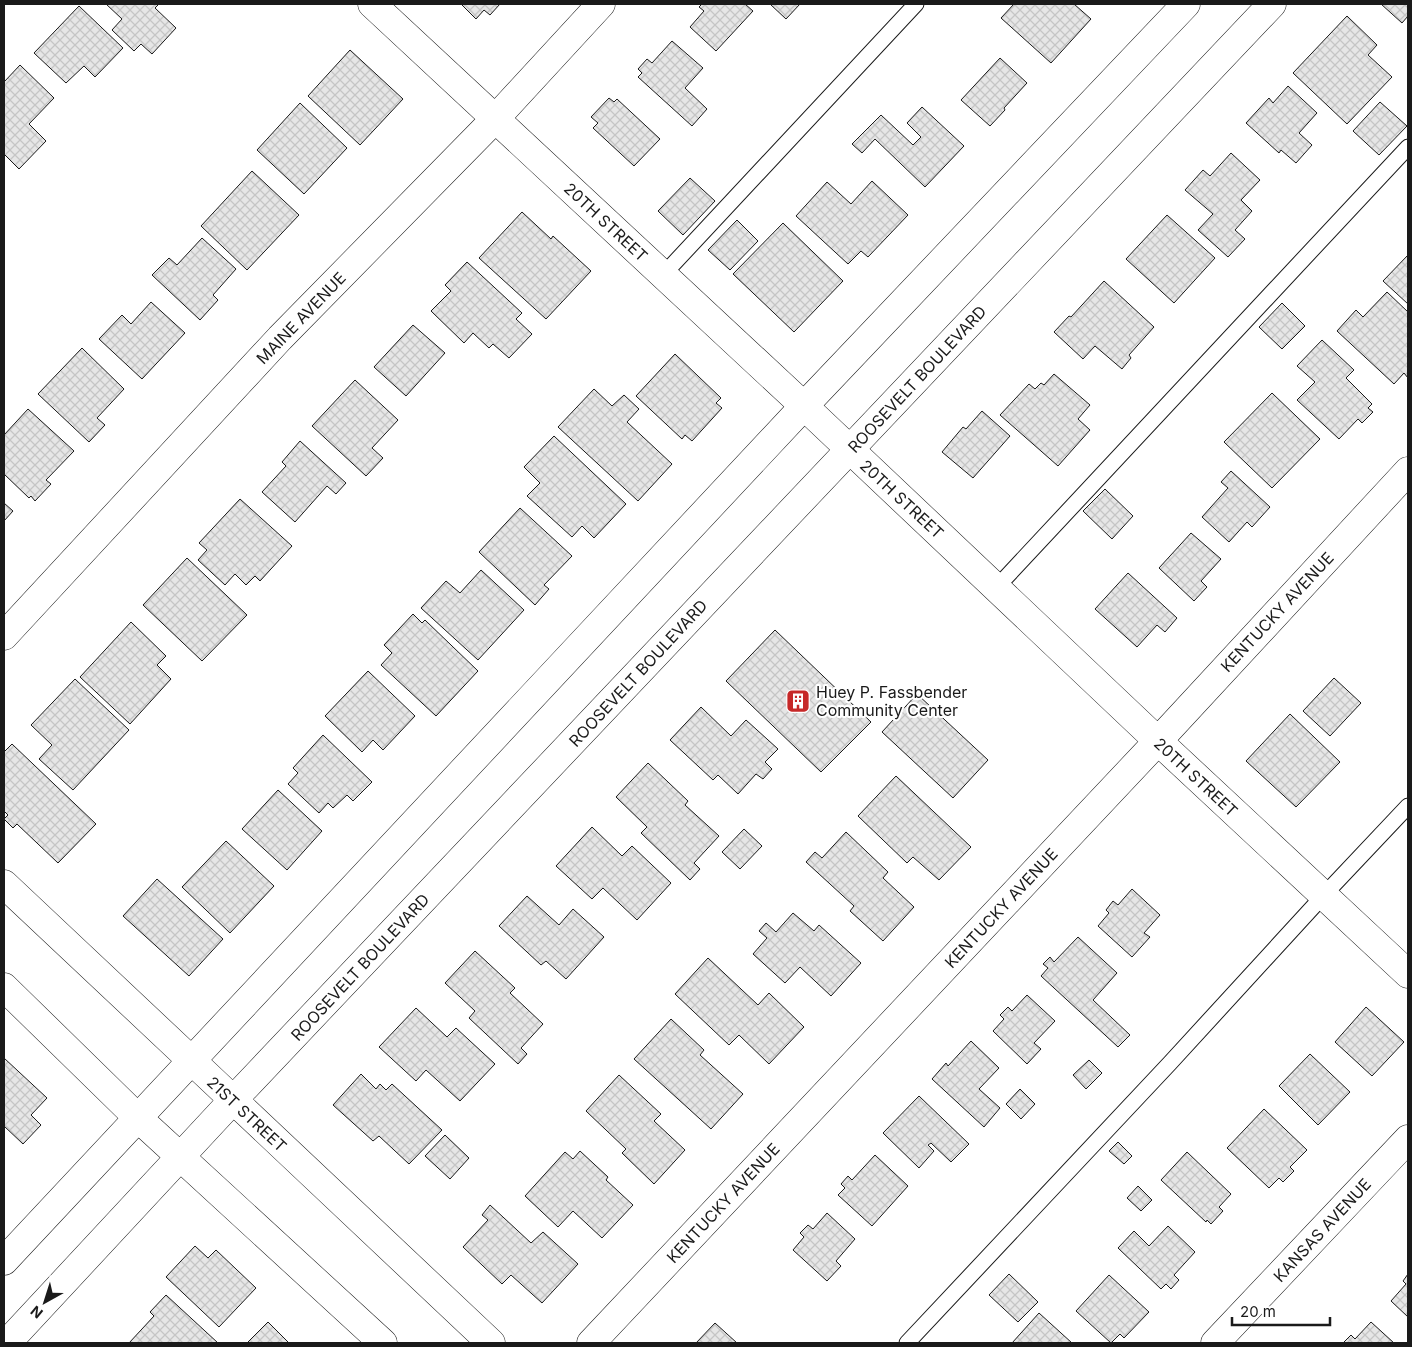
<svg xmlns="http://www.w3.org/2000/svg" width="1412" height="1347" font-family="Inter,sans-serif">
<style>
.building{fill:url(#building-cross-hatch);stroke:#1a1a1a}
.lines{fill:none;stroke-linecap:round;stroke-linejoin:round}
.lane-casing{stroke:#1a1a1a;stroke-width:17}
.street-casing{stroke:#1a1a1a;stroke-width:29}
.secondary-casing{stroke:#1a1a1a;stroke-width:29}
.lane{stroke:#fff;stroke-width:15}
.street{stroke:#fff;stroke-width:28}
.secondary{stroke:#fff;stroke-width:28}
.labels{text-anchor:middle;dominant-baseline:central;stroke-width:4;stroke-linejoin:round;paint-order:stroke}
.street-label{font-size:16px;fill:#1a1a1a;stroke:#fff}
.poi-label{font-size:16px;fill:#1a1a1a;stroke:#fff;text-anchor:start}
</style>
<defs>
<pattern id="building-cross-hatch" width="8" height="8" patternUnits="userSpaceOnUse" patternTransform="scale(1.25)"><rect width="8" height="8" fill="#e6e6e6"/><path d="M0 0l8 8M0 8l8-8" fill="none" stroke="#c5c5c5"/></pattern>
</defs>
<rect width="100%" height="100%" fill="#fff"/>
<path class="building" d="M106 4H159L155 8 176 28 152 54 141 44 134 51 112 30 122 19Z
M461 4H500L490 15 484 10 476 19Z
M702 4H745L753 11 716 51 690 27 704 11 699 7Z
M770 4H800L786 19Z
M1014 4H1074L1091 19 1051 63 1001 18Z
M1381 4H1408V16L1402 23Z
M79 6 123 48 95 77 84 66 66 83 34 53Z
M1347 16 1377 45 1368 55 1392 77 1347 124 1293 73Z
M672 41 703 68 685 88 707 109 692 126 638 77 642 73 638 69 647 59 652 63Z
M350 50 403 99 360 145 308 96Z
M1000 58 1027 83 1004 108 1005 110 990 126 961 100Z
M20 65 54 98 29 124 46 141 19 169 4 154V82Z
M1288 86 1317 113 1299 133 1312 145 1296 163 1281 150 1279 153 1246 123 1269 98 1273 103Z
M609 98 614 102 617 99 660 139 634 166 593 128 598 123 591 117Z
M1380 102 1407 126 1379 155 1353 131Z
M300 103 347 148 304 194 257 150Z
M922 107 964 146 925 187 875 139 862 153 852 144 881 115 913 145 921 137 907 123Z
M1231 153 1260 180 1241 200 1252 211 1235 230 1245 239 1228 257 1198 230 1213 214 1185 190 1203 170 1210 176Z
M252 171 299 215 247 270 201 226Z
M690 178 715 201 683 235 658 211Z
M872 181 908 215 868 257 861 251 848 264 796 216 827 182 851 204Z
M522 212 551 239 553 236 591 271 546 319 479 258Z
M1167 215 1215 258 1174 303 1126 259Z
M737 220 758 241 730 270 708 250Z
M783 223 843 281 794 332 733 274Z
M202 238 236 269 213 295 218 300 200 320 152 275 169 258 177 265Z
M1408 255V304L1383 281Z
M467 262 522 313 516 319 532 334 509 358 493 344 489 348 473 333 464 343 431 311 451 291 445 285Z
M1104 281 1154 327 1129 355 1131 358 1122 369 1095 346 1083 359 1054 332 1069 316 1071 317Z
M1387 292 1408 312V378L1404 373 1394 384 1337 331 1356 310 1363 317Z
M151 302 185 333 142 379 99 339 122 315 131 324Z
M1282 303 1305 326 1282 349 1259 327Z
M413 325 445 353 406 396 374 367Z
M1322 340 1354 370 1346 378 1372 404 1368 408 1373 412 1362 423 1358 419 1339 439 1297 400 1315 382 1297 366Z
M82 348 124 389 97 418 105 425 89 442 38 394Z
M675 354 721 398 716 403 722 408 692 441 685 435 682 439 636 396Z
M1054 374 1090 405 1078 419 1090 430 1058 466 1000 415 1029 384 1035 389 1041 383 1044 385Z
M355 380 398 420 372 448 383 458 366 476 312 426Z
M594 389 612 406 624 395 639 409 627 422 672 464 638 501 558 427Z
M1272 393 1320 439 1272 488 1224 442Z
M28 409 74 451 46 480 51 484 35 501 31 496 29 498 4 474V435Z
M982 411 1010 436 973 478 942 452 963 427 966 429Z
M554 436 626 504 594 538 582 526 572 537 527 496 540 483 524 467Z
M300 441 346 483 336 494 327 486 295 522 262 492 286 466 282 462Z
M1231 471 1270 507 1252 527 1247 522 1229 542 1202 517 1228 488 1221 482Z
M1105 489 1133 516 1112 539 1083 511Z
M240 499 292 546 260 581 255 576 246 585 235 574 225 585 198 560 207 550 199 543Z
M4 503 13 511 4 521Z
M520 508 572 556 544 585 549 589 535 605 479 552Z
M1191 533 1221 559 1201 581 1207 587 1194 601 1159 568Z
M187 558 247 615 202 661 143 605Z
M481 570 524 610 478 660 421 608 446 581 460 593Z
M1128 573 1177 618 1165 632 1157 625 1137 647 1095 609Z
M413 614 422 623 425 620 478 671 436 716 381 665 392 653 384 645Z
M131 622 166 656 157 665 171 679 130 724 80 677Z
M775 630 871 722 821 772 726 681Z
M368 671 415 716 383 750 373 740 362 752 325 716Z
M1334 678 1361 703 1330 736 1303 711Z
M75 679 129 730 73 790 39 759 52 745 31 725Z
M917 694 988 760 953 798 882 732Z
M701 707 731 736 746 720 778 749 765 762 772 769 763 779 756 774 738 794 718 775 713 780 670 740Z
M1290 714 1340 762 1296 807 1246 761Z
M323 735 372 782 353 801 347 795 333 808 328 803 319 813 288 784 298 773 293 768Z
M12 744 96 824 58 863 17 824 13 828 4 819 8 815 4 811V752Z
M648 763 688 801 685 805 719 836 694 863 700 869 690 880 641 833 647 827 616 797Z
M896 776 971 847 939 880 913 857 907 863 858 816Z
M278 790 322 831 287 870 242 829Z
M592 827 622 856 632 846 671 883 637 920 603 888 592 899 556 866Z
M744 829 762 846 740 869 722 852Z
M846 832 888 872 883 878 914 907 883 941 850 911 854 906 806 862 815 852 822 858Z
M226 841 274 886 230 933 182 887Z
M157 879 223 939 189 976 123 916Z
M1132 889 1160 915 1144 933 1150 937 1132 957 1098 926 1109 913 1106 910 1113 901 1118 905Z
M527 896 559 925 573 909 604 937 566 979 546 961 541 965 499 926Z
M793 913 814 931 819 925 861 963 831 996 800 967 785 983 753 954 767 938 759 931 766 923 776 932Z
M1078 937 1117 973 1093 1000 1130 1035 1118 1047 1041 976 1048 968 1043 964 1050 957 1054 962Z
M475 951 515 988 510 993 543 1024 521 1048 527 1054 518 1064 469 1018 475 1011 445 983Z
M708 958 758 1005 769 993 804 1027 769 1064 739 1035 729 1045 675 994Z
M1027 995 1055 1021 1034 1043 1041 1049 1027 1064 993 1031 1004 1019 1000 1015 1008 1007 1012 1011Z
M1366 1007 1404 1042 1372 1076 1335 1042Z
M416 1008 447 1037 456 1028 495 1064 460 1101 426 1070 416 1081 379 1047Z
M671 1019 704 1050 700 1055 743 1094 711 1129 634 1059Z
M971 1041 999 1068 979 1089 1000 1108 984 1127 932 1079 946 1063 948 1066Z
M1310 1054 1350 1092 1318 1125 1279 1086Z
M4 1058 47 1098 31 1115 41 1125 23 1144 4 1126Z
M1089 1060 1102 1073 1086 1089 1073 1075Z
M361 1074 376 1089 380 1084 386 1090 392 1084 442 1130 409 1164 379 1136 373 1141 333 1105Z
M619 1075 661 1114 654 1121 685 1150 654 1184 622 1153 626 1149 586 1111Z
M1020 1089 1035 1104 1021 1119 1006 1104Z
M919 1096 969 1144 951 1162 931 1143 928 1145 934 1151 919 1168 883 1133Z
M1264 1109 1307 1150 1290 1167 1294 1171 1283 1182 1279 1178 1269 1188 1227 1148Z
M445 1135 469 1158 450 1179 425 1156Z
M1118 1142 1132 1156 1124 1164 1109 1151Z
M580 1151 608 1177 606 1180 633 1205 602 1238 573 1211 558 1227 525 1196 565 1152 573 1159Z
M1187 1152 1231 1194 1219 1207 1223 1211 1211 1224 1207 1220 1206 1222 1161 1180Z
M875 1155 908 1186 872 1226 838 1195 845 1188 841 1184 848 1176 852 1180Z
M1138 1186 1152 1200 1141 1211 1127 1198Z
M490 1205 531 1243 543 1232 578 1264 542 1303 511 1275 502 1284 463 1247 488 1220 482 1215Z
M827 1213 855 1239 836 1261 841 1266 827 1281 793 1250 804 1237 800 1233 808 1225 813 1229Z
M1168 1226 1195 1252 1174 1275 1179 1280 1171 1289 1166 1284 1161 1289 1118 1248 1134 1231 1149 1246Z
M195 1246 208 1258 216 1250 256 1288 219 1327 166 1277Z
M1009 1274 1038 1302 1018 1322 989 1295Z
M1408 1274V1317L1391 1301 1406 1284 1403 1281Z
M1109 1275 1149 1312 1124 1338 1120 1334 1111 1343 1076 1311Z
M166 1295 218 1343H129L154 1316 150 1312Z
M1039 1313 1072 1343H1012Z
M268 1322 289 1343H247Z
M1371 1322 1394 1343H1343L1351 1335 1355 1339Z
M715 1323 737 1343H696Z"/>
<g class="lines">
<g class="lane-casing">
<path id="lane" d="M663 275 916 4
M996 588 1408 147
M907 1343 1170 1063 1324 895 1408 806"/>
</g>
<g class="street-casing">
<path id="street" d="M372 4 804 406 1158 741 1408 974
M4 636 280 338 495 119 601 4
M4 884 191 1060
M4 987 138 1118
M591 1343 1158 741 1408 471
M1215 1343 1408 1139"/>
</g>
<g class="secondary-casing">
<path id="secondary" d="M191 1060 491 1343
M138 1118 383 1343
M4 1261 804 406 1186 4
M7 1343 233 1100 1272 4"/>
</g>
<use href="#lane" class="lane"/>
<use href="#street" class="street"/>
<use href="#secondary" class="secondary"/>
</g>
<defs>
<g id="building-square" transform="scale(1.25)"><rect x="-9" y="-9" width="18" height="18" rx="4" fill="#c62828" stroke="#fff"/><path d="M-4-6H4V6H1V3H-1V6H-4ZM-2.5-4.3h1.7v1.8h-1.7ZM.8-4.3h1.7v1.8H.8ZM-2.5-1h1.7V.8h-1.7ZM.8-1h1.7V.8H.8Z" fill="#fff"/></g>
</defs>
<g fill-rule="evenodd">
<use href="#building-square" x="798" y="701"/>
</g>
<g class="labels">
<g class="street-label">
<text transform="translate(606 222) rotate(43)">20TH STREET</text>
<text transform="translate(301 318) rotate(-46)">MAINE AVENUE</text>
<text transform="translate(917 379) rotate(-47)">ROOSEVELT BOULEVARD</text>
<text transform="translate(902 499) rotate(43)">20TH STREET</text>
<text transform="translate(1277 612) rotate(-47)">KENTUCKY AVENUE</text>
<text transform="translate(638 673) rotate(-47)">ROOSEVELT BOULEVARD</text>
<text transform="translate(1196 777) rotate(43)">20TH STREET</text>
<text transform="translate(1001 908) rotate(-47)">KENTUCKY AVENUE</text>
<text transform="translate(360 967) rotate(-47)">ROOSEVELT BOULEVARD</text>
<text transform="translate(247 1114) rotate(43)">21ST STREET</text>
<text transform="translate(723 1203) rotate(-47)">KENTUCKY AVENUE</text>
<text transform="translate(1322 1230) rotate(-47)">KANSAS AVENUE</text>
</g>
<g class="poi-label">
<text x="816" y="692">Huey P. Fassbender<tspan x="816" dy="18">Community Center</tspan></text>
</g>
</g>
<rect width="1412" height="1347" fill="none" stroke="#1a1a1a" stroke-width="10"/>
<g transform="translate(45 1302) rotate(219)" stroke="#ffffff" stroke-width="4" paint-order="stroke">
<path d="M0-4L9 19L0 12L-9 19Z" fill="#1a1a1a"/>
<text y="-8" font-size="14" font-weight="bold" text-anchor="middle" fill="#1a1a1a">N</text>
</g>
<path d="M1232 1317v8h98v-8" fill="none" stroke="#1a1a1a" stroke-width="2.5"/>
<text x="1240" y="1317" font-size="15" fill="#1a1a1a" stroke="#ffffff" stroke-width="4" paint-order="stroke">20 m</text>
</svg>
